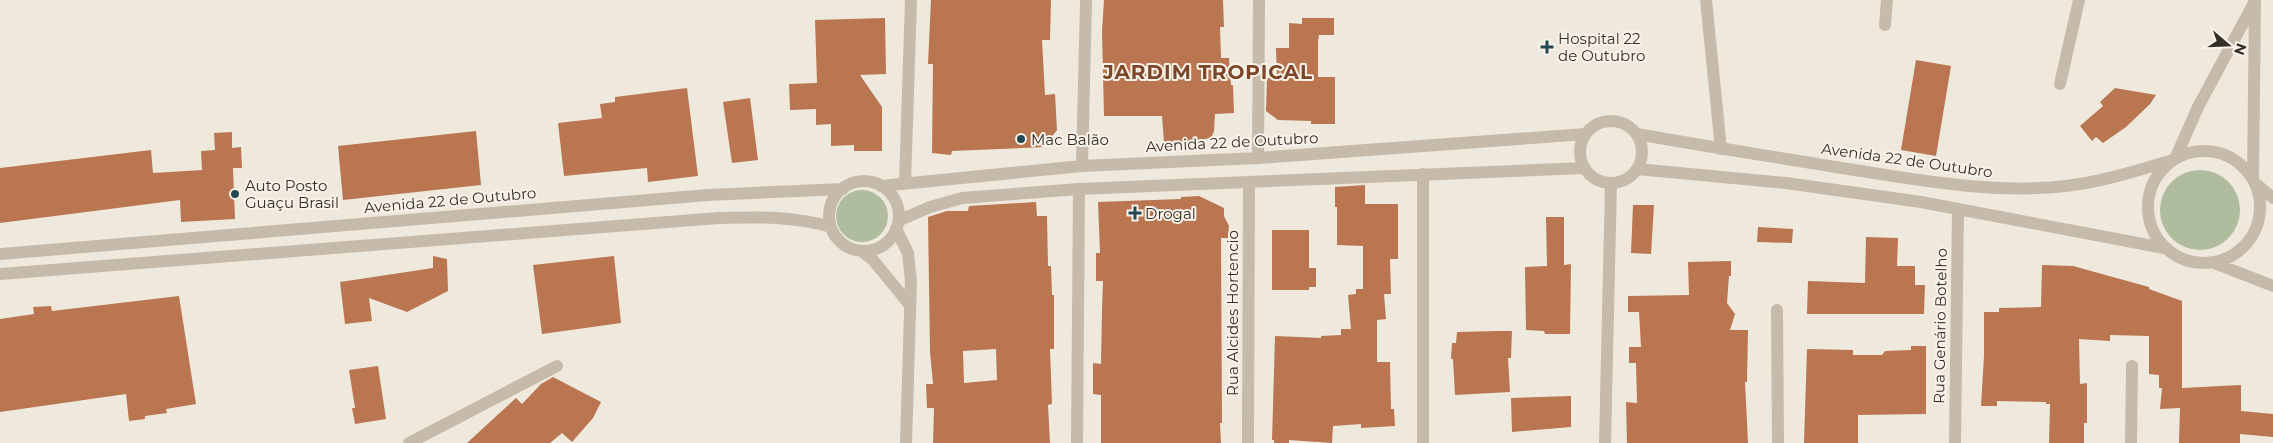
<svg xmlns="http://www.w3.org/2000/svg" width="2273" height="443" font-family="Montserrat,sans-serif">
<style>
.green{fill:#afbd9e}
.building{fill:#b97651;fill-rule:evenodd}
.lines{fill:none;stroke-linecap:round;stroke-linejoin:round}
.minor{stroke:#c6baaa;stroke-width:12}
.poi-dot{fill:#224952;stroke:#f8f2e9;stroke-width:2}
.labels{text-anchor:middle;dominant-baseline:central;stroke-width:4;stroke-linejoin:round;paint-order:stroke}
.poi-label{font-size:15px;fill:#342e29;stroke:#f8f2e9;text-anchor:start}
.street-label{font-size:15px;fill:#342e29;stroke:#f8f2e9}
.district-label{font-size:20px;font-weight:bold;letter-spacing:1px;fill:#7b472a;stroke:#f8f2e9}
</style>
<rect width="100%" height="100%" fill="#efe9dd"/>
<path class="green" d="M2160 210a40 40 0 1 1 80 0a40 40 0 1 1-80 0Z
M836 216a26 26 0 1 1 52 0a26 26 0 1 1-52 0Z"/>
<path class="building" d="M931 0H1051L1050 40H1042L1045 95 1055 94 1057 130 1044 147 952 151 951 155 932 153 933 64H928Z
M1104 0H1223L1224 27H1220L1221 58H1229L1231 85H1233L1234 113 1215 114 1214 131 1211 138 1187 142H1164L1162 116H1104L1102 31Z
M885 18 886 74 860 75 882 107V151H854V145L831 146V124L816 125V109L790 110 789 84 817 83 815 20Z
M1302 18H1334V35H1319L1318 41V77H1335V124H1311V121L1278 120 1266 111 1267 78H1277L1276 48H1289V23L1302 24Z
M1916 60 1951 66 1936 156 1901 150Z
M687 88 698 176 648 182 647 168 564 176 558 123 602 118 600 104 615 102V97Z
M2115 88 2156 95 2150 104 2126 127 2103 143 2096 137 2092 141 2080 126 2103 106 2100 102Z
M750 98 758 160 732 163 723 102Z
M476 131 481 185 343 200 338 146Z
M232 132V148L241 147 242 168H233L235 219 181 222 180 200 0 223V168L151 150 153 173 202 170 201 151 215 150 214 133Z
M1365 185V204H1398V259H1390L1391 294H1384L1386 319 1377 320V362H1390L1391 409H1394L1395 426 1361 428V424L1333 426 1332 443 1289 440V443H1274V440H1272L1275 336 1321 338V336L1341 335V329H1351L1348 295 1356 294V289H1363V246L1337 245V207H1335V187Z
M1199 196 1224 208V216L1229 226 1228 238H1221L1222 423H1220L1221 443H1101V395L1093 394V363L1101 364 1102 309 1103 281H1096V253H1100L1098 202 1181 199V197Z
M1036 202 1037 216H1047L1048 266H1051L1052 295H1054V349H1050L1052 404 1048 405 1050 443H933L934 408H927L926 384H933L930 352 928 217 947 211H968L969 206ZM996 349 997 380 964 383 963 351Z
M1633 205H1654L1651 254 1631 253Z
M1546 217H1564V265L1571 264 1570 334H1545L1544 331 1526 330 1525 267 1547 266Z
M1758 227 1793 229 1792 243 1757 242Z
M1272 230H1309V268H1316V287H1309V290H1272Z
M1866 237 1898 238 1897 266H1915V285H1925L1924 314H1807L1808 281 1865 283Z
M433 256 447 259 448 291 407 312 369 298 372 321 345 324 340 282 433 268Z
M614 256 621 323 542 334 533 265Z
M1731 261V276H1729L1727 303 1735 314 1730 330H1748L1747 382H1745L1748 443H1627L1626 402 1637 403 1636 363H1629V347H1641L1639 312H1628V296L1689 295 1688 262Z
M2042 265 2073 266 2149 287V289L2182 301V388L2241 385V411L2273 414V437L2240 434V443H2179L2180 408 2160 409 2162 388H2159V375L2149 374V336L2110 335V341L2079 339 2080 384 2087 383V423H2084V443H2049L2050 404H2046V402L1997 401V406H1981L1984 356V312H1999V308L2041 307Z
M179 296 196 404 166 409 167 413 145 416V419L129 421 126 394 0 412V319L34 314 33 307 51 306 52 311Z
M1497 331H1512L1511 358H1508L1510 392 1455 395 1453 359H1451L1452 343H1456L1457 332Z
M1911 346H1926V414L1858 415V443H1804L1807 349 1853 350V355H1882L1885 351 1911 350Z
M378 366 386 419 355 424 352 408H355L349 370Z
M553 377 601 402 593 418 572 442 562 433 550 443H467L516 398 522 404 541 384Z
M1571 396V427L1512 432 1511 398Z"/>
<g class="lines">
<path class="minor" d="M1706 0 1721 149
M1885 25 1887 0
M2060 84 2079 0
M1580 152a31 31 0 1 1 62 0a31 31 0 1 1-62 0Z
M1637 134C1709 147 1782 158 1854 170 1924 181 1995 194 2066 186 2102 182 2138 170 2173 160
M2148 207a56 56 0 1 1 112 0a56 56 0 1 1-112 0Z
M1258 158 1259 0
M2175 159 2198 107 2255 1 2253 179
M1082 166 1086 0
M1637 169 1786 183 1921 202 2164 248
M829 216a35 35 0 1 1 70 0a35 35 0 1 1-70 0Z
M905 183 911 0
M2255 183 2273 198
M881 186 1082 166 1258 158 1586 134
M898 221 930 207 962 198 1079 189 1585 168
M896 229 908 253 911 281 906 443
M862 251 873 260 909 304
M0 254 708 195 843 189
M2214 263 2273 286
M0 274 719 218C758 217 794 216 831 227
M1777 310 1778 443
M409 443 557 366
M1077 443 1079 189
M1248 443 1249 183
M1423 443V174
M1605 443 1611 183
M1955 443 1958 210
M2131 443 2132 366"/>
</g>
<g class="poi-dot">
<path d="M1544.5 39.5h5v5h5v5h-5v5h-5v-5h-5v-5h5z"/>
<circle cx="1021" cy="139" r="5"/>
<circle cx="235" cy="194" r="5"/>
<path d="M1132.5 205.5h5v5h5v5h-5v5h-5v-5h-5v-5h5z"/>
</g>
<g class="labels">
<g class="poi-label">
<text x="1558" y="38">Hospital 22<tspan x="1558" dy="17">de Outubro</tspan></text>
<text x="1031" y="139">Mac Balão</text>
<text x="245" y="185">Auto Posto<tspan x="245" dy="17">Guaçu Brasil</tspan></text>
<text x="1145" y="213">Drogal</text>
</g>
<g class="street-label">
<text transform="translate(1232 142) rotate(-3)">Avenida 22 de Outubro</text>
<text transform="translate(1907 160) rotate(8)">Avenida 22 de Outubro</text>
<text transform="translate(450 200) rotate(-5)">Avenida 22 de Outubro</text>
<text transform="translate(1232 313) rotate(-90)">Rua Alcides Hortencio</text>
<text transform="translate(1940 326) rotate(-89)">Rua Genário Botelho</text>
</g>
<g class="district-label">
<text x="1208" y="72">JARDIM TROPICAL</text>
</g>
</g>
<g transform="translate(2228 45) rotate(109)" stroke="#f8f2e9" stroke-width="4" paint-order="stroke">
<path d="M0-4L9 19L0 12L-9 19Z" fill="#342e29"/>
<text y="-8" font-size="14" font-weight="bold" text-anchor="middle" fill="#342e29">N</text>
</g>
</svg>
